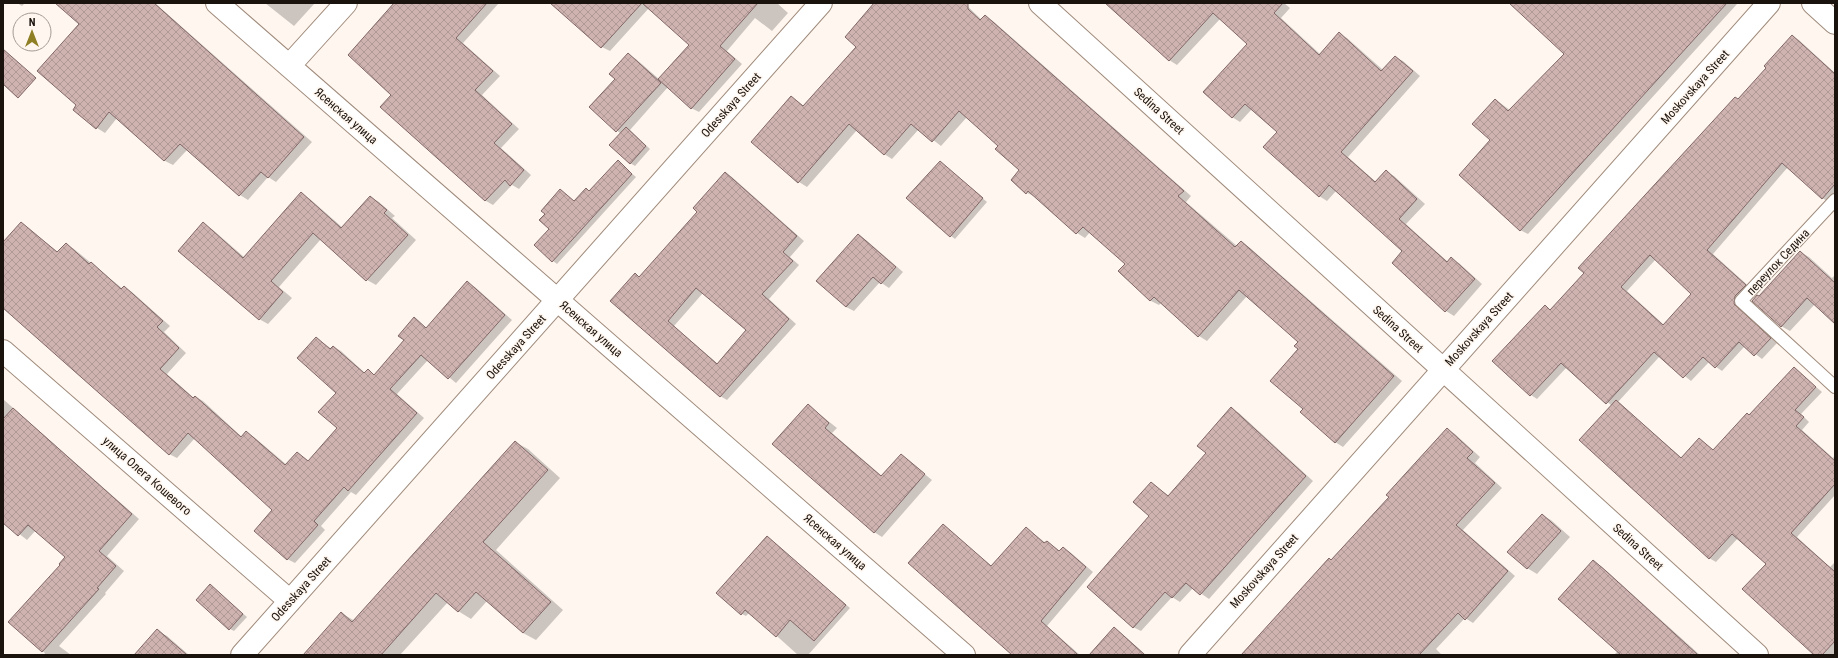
<svg xmlns="http://www.w3.org/2000/svg" width="1838" height="658" font-family="'Roboto Condensed',sans-serif">
<style>
.shadow{fill:#0003;fill-rule:evenodd}
.building{fill:url(#building-cross-hatch);stroke:#816867;fill-rule:evenodd}
.lines{fill:none;stroke-linecap:round;stroke-linejoin:round}
.service-casing{stroke:#9f8b7c;stroke-width:14}
.minor-casing{stroke:#9f8b7c;stroke-width:24}
.service{stroke:#fff;stroke-width:12}
.minor{stroke:#fff;stroke-width:22}
.labels{text-anchor:middle;dominant-baseline:central;stroke-width:3;stroke-linejoin:round;paint-order:stroke}
.street-label{font-size:12px;fill:#1a130d;stroke:#fff6ef}
</style>
<defs>
<pattern id="building-cross-hatch" width="8" height="8" patternUnits="userSpaceOnUse"><rect width="8" height="8" fill="#cfb3b1"/><path d="M0 0l8 8M0 8l8-8" fill="none" stroke="#b19997"/></pattern>
</defs>
<rect width="100%" height="100%" fill="#fff6ef"/>
<path class="shadow" d="M17 3H25L22 6Z
M57 3H155L312 142 276 182 268 177 248 200 240 195 188 149 173 165 165 161 117 118 105 133 97 128 78 105 81 23Z
M265 3H315L294 26Z
M395 3H499L463 43 500 76 482 95 519 129 501 148 531 175 519 189 512 185 493 205 486 201 381 107 393 95Z
M552 3H777L788 13 772 31 755 18 727 51 742 64 699 112 691 108 668 87 630 130 650 149 635 166 630 163 621 134 590 107 616 79 629 55 636 59 659 79 690 45 649 8 610 51 602 47Z
M876 3H964L982 20 985 16 993 21 1191 196 1186 202 1237 246 1241 242 1249 247 1402 381 1343 447 1335 442 1304 409 1300 342 1247 296 1207 341 1199 336 1161 303 1159 305 1151 301 1119 271 1126 264 1090 232 1085 238 1077 233 1036 197 1027 193 1012 180 1020 170 1000 146 967 117 941 146 919 129 892 159 884 154 857 130 807 187 799 182 792 98 804 106 857 47Z
M1106 3H1284L1290 8 1281 18 1320 54 1339 34 1347 38 1383 70 1395 57 1403 61 1420 76 1348 157 1376 182 1386 172 1394 176 1425 204 1406 224 1448 262 1451 259 1459 263 1482 284 1454 316 1446 311 1393 263 1403 251 1336 191 1327 201 1319 196 1278 132 1252 109 1240 122 1232 117 1248 44 1220 19 1177 65 1169 60Z
M1521 3H1738L1528 234 1520 230 1492 140 1496 100 1510 110 1565 54Z
M1792 36 1799 40 1835 73V195L1829 202 1822 198 1788 167 1713 254 1752 289 1740 308 1777 343 1762 359 1745 346 1722 371 1709 362 1691 381 1660 356 1618 402 1682 458 1699 439 1714 450 1750 416 1794 368 1822 392 1801 414 1809 422 1802 430 1833 458 1835 455V495L1797 537 1830 567 1835 562V655H1815L1767 564 1738 538 1716 562 1709 558 1612 406 1567 367 1537 399 1531 395 1494 361 1545 306 1551 310 1768 68ZM1656 259 1693 294 1664 325 1627 291Z
M618 162 636 177 557 264 553 261 535 245 550 229 546 214 560 190 575 202 586 189 590 191Z
M940 162 987 202 955 239 951 236Z
M725 173 732 177 804 241 790 257 799 265 769 299 796 324 727 400 720 396 635 275 640 278 699 212ZM703 293 747 330 718 364 674 326Z
M301 194 310 199 343 228 371 197 379 202 395 216 392 218 416 240 376 285 367 280 321 239 279 287 292 298 268 324 259 319 203 224 212 229 244 257Z
M21 223 58 252 66 244 74 249 123 289 124 287 132 292 170 326 164 332 186 353 167 374 194 398 196 397 203 401 242 437 246 432 254 437 287 465 298 453 309 461 338 428 337 393 316 338 332 349 334 347 341 351 365 373 368 370 375 375 405 340 414 318 427 328 467 283 475 287 512 320 456 383 428 360 397 394 424 418 356 495 351 492 321 526 325 530 295 563 287 559 274 510 195 438 177 458 169 454 3 306V241L4 242Z
M859 235 866 240 903 272 889 288 880 282 854 311 846 307Z
M1800 252 1809 257 1832 278 1835 275V320L1815 304 1790 331 1781 326Z
M3 399 139 519 107 556 124 571 105 593 106 594 59 646 71 655H44L45 653 42 651 62 565 66 557 36 530 27 540 3 521Z
M808 405 837 428 832 433 882 476 901 455 932 480 882 537 874 532Z
M1232 409 1239 413 1313 481 1209 599 1193 588 1180 602 1172 597 1141 631 1133 627 1150 516 1151 483 1169 496 1207 453Z
M1447 429 1455 434 1480 457 1475 463 1502 488 1463 530 1515 576 1473 623 1465 618 1436 649 1442 655H1242L1390 497Z
M515 442 528 449 560 478 496 550 563 610 536 640 523 633 487 601 471 619 458 611 448 602 400 655H316L341 613 355 621Z
M1542 515 1551 520 1570 537 1537 574 1527 568Z
M943 525 992 567 1026 528 1046 543 1047 542 1060 551 1063 548 1070 552 1093 572 1047 626 1080 655H1014Z
M767 537 850 608 808 655H798L750 612 746 616 742 614Z
M1593 561 1601 566 1700 655H1614L1618 651Z
M210 585 247 617 234 631 230 629Z
M1114 629 1121 633 1146 655H1090Z
M158 631 167 636 189 655H136Z"/>
<path class="building" d="M55 3H154L304 137 268 178 261 172 239 196 180 144 164 161 109 112 96 129 73 110 76 105 37 71 79 24Z
M394 3H487L456 38 493 71 475 90 512 124 494 143 524 170 510 186 505 180 485 201 380 107 391 95 348 55Z
M550 3H642L601 48Z
M642 3H758L720 46 735 59 691 109 658 79 689 45Z
M874 3H968V9L980 20 985 15 1184 191 1178 196 1235 247 1241 241 1394 376 1335 443 1300 412 1303 409 1270 381 1298 349 1294 346 1298 342 1239 290 1198 337 1154 297 1150 301 1118 271 1125 264 1083 227 1076 234 1028 191 1026 194 1011 180 1019 170 995 149 998 146 959 111 932 142 911 124 884 155 849 124 798 183 751 142 791 96 803 106 856 47 845 37Z
M1105 3H1283L1274 13 1319 55 1339 32 1381 71 1395 56 1413 71 1341 152 1375 182 1386 170 1417 199 1399 219 1447 262 1451 257 1475 279 1445 312 1392 263 1402 251 1329 185 1319 197 1263 147 1277 132 1245 104 1232 118 1203 92 1247 44 1213 13 1169 61Z
M1509 3H1727L1520 231 1459 175 1490 140 1472 124 1495 99 1508 111 1564 54Z
M1792 35 1835 74V184L1822 199 1782 163 1707 250 1746 285 1735 296 1734 304 1771 338 1754 356 1739 342 1715 368 1703 357 1683 378 1654 352 1606 404 1561 363 1530 396 1492 361 1545 305 1550 310 1584 273 1578 268 1735 97 1738 99 1766 68 1764 66ZM1650 255 1691 294 1663 325 1621 287Z
M3 49 36 78 18 98 3 84Z
M628 53 661 83 616 132 589 107 615 79 609 74Z
M626 127 646 146 630 164 609 145Z
M618 160 632 174 552 262 534 245 549 229 539 220 545 214 541 211 560 189 574 201 586 188 589 191Z
M940 161 983 198 950 237 906 198Z
M725 172 797 236 783 252 793 261 762 294 789 319 720 397 610 301 635 273 639 277 697 212 693 208ZM696 288 746 330 717 364 668 321Z
M301 192 341 228 370 196 387 210 384 213 408 235 366 281 313 233 271 281 283 292 259 320 178 251 203 222 243 258Z
M21 222 57 252 66 243 89 264 91 262 121 289 124 286 163 321 157 327 179 348 160 369 193 398 195 396 241 437 246 431 285 465 297 452 308 461 337 428 318 412 336 393 297 358 316 337 330 349 333 346 364 373 368 369 374 375 404 340 398 336 414 317 426 328 467 281 505 315 448 379 421 355 390 389 417 413 348 491 344 487 314 521 318 525 287 560 254 531 272 510 188 433 169 455 3 308V242Z
M858 234 896 267 881 284 873 277 846 307 816 281Z
M1800 251 1835 283V324L1807 298 1781 327 1752 301 1757 295 1759 296Z
M1794 367 1816 387 1795 410 1804 417 1796 426 1835 461V484L1791 533 1835 572V641L1822 655H1814L1742 589 1766 564 1732 534 1709 559 1579 440 1616 400 1681 458 1699 438 1713 450 1747 413 1749 415Z
M808 404 829 423 825 428 881 476 901 454 925 474 874 533 772 444Z
M1231 407 1306 476 1200 595 1186 583 1172 598 1165 592 1133 628 1087 587 1149 516 1133 502 1151 482 1168 496 1206 453 1197 446Z
M13 408 132 514 99 551 116 566 97 588 99 589 42 652 8 622 60 565 59 564 65 557 28 525 18 536 3 523V419Z
M1447 428 1473 452 1467 458 1495 483 1456 525 1508 571 1465 620 1458 613 1419 655H1241L1329 558 1331 560 1389 497 1386 495Z
M515 441 548 470 483 542 551 602 523 633 476 592 458 612 436 593 381 655H303L341 612 352 622Z
M1542 514 1561 531 1527 569 1507 552Z
M943 524 991 566 1026 527 1044 543 1047 541 1059 551 1063 547 1086 567 1041 621 1078 655H1012L908 563Z
M767 536 846 605 814 641 790 620 776 637 745 610 741 615 716 593Z
M1593 560 1606 571 1698 655H1621L1558 599Z
M210 584 243 614 229 630 196 600Z
M1114 627 1145 655H1089Z
M157 629 187 655H134Z"/>
<g class="lines">
<g class="service-casing">
<path id="service" d="M1835 200 1741 301 1835 387"/>
</g>
<g class="minor-casing">
<path id="minor" d="M217 3 964 655
M1040 3 1757 655
M1813 3 1835 23
M289 66 346 3
M3 351 290 601
M242 655 821 3
M1190 655 1769 3"/>
</g>
<use href="#service" class="service"/>
<use href="#minor" class="minor"/>
</g>
<g class="labels">
<g class="street-label">
<text transform="translate(1695 87) rotate(-48)">Moskovskaya Street</text>
<text transform="translate(731 105) rotate(-48)">Odesskaya Street</text>
<text transform="translate(1159 111) rotate(42)">Sedina Street</text>
<text transform="translate(346 116) rotate(41)">Ясенская улица</text>
<text transform="translate(1778 262) rotate(-47)">переулок Седина</text>
<text transform="translate(591 329) rotate(41)">Ясенская улица</text>
<text transform="translate(1398 329) rotate(42)">Sedina Street</text>
<text transform="translate(1479 329) rotate(-48)">Moskovskaya Street</text>
<text transform="translate(516 347) rotate(-48)">Odesskaya Street</text>
<text transform="translate(147 476) rotate(41)">улица Олега Кошевого</text>
<text transform="translate(835 542) rotate(41)">Ясенская улица</text>
<text transform="translate(1638 547) rotate(42)">Sedina Street</text>
<text transform="translate(1264 571) rotate(-48)">Moskovskaya Street</text>
<text transform="translate(301 589) rotate(-48)">Odesskaya Street</text>
</g>
</g>
<rect width="1838" height="658" fill="none" stroke="#1a130d" stroke-width="8"/>
<g transform="translate(32 32)"><circle r="19" fill="#fff6ef" stroke="#a39b95"/>
<path d="M0-3L7 15L0 10L-7 15Z" fill="#8e7e24"/>
<text y="-6" font-size="11" font-weight="bold" text-anchor="middle" fill="#1a130d">N</text>
</g>
</svg>
